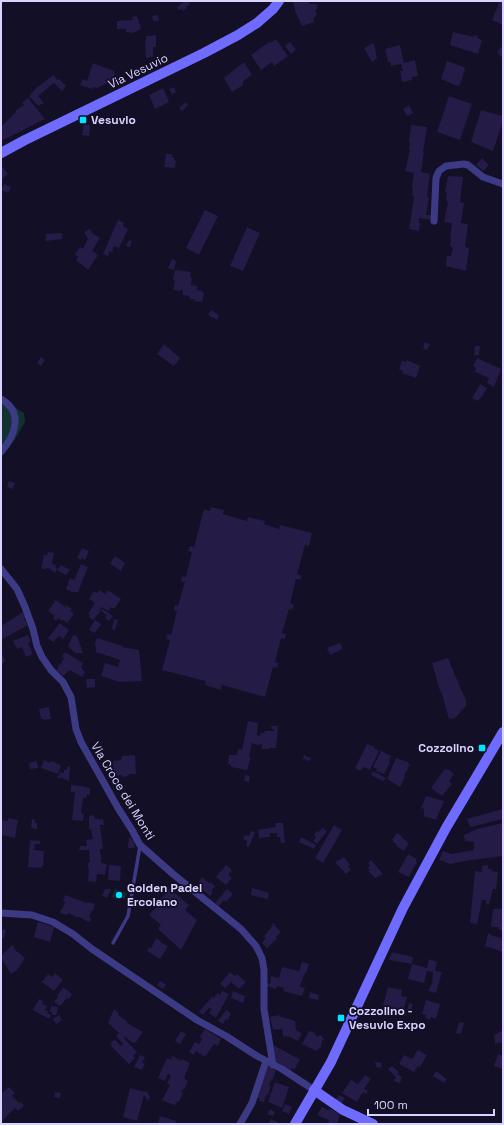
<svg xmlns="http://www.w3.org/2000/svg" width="504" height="1125" font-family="'Space Grotesk',sans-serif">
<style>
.green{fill:#12302f}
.building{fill:#241b47}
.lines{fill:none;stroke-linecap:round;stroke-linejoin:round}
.lane{stroke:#3d3a85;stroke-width:3.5}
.street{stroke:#3d3a85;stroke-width:7}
.secondary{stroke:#6f6bff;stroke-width:10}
.poi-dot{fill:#00e5ff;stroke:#130f26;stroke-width:1.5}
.labels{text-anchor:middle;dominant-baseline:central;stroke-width:3.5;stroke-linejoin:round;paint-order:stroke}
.street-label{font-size:12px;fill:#d9d4ff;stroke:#130f26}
.poi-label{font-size:12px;font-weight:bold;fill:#d9d4ff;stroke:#130f26;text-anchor:start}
</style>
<rect width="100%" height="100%" fill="#130f26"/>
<path class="green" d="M1 400 13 406 24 413 25 422 14 441 1 456Z
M115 889 127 893 124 899 121 898 120 900 112 897Z"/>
<path class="building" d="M185 1H187L190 4 186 7 187 8 183 11 182 9 179 10 177 7Z
M294 1H309V4H316L317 5 318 8 315 11 317 14 313 19 314 22 302 26 295 11V9L293 4Z
M500 1H503V25L492 20Z
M158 15 159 21H153L152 16Z
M136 16 138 18 139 24H140L141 28 138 31 132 33 126 32V29H117V21L133 20 132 17Z
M453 32 474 37V35L478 36 477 38 482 40 478 54 450 45Z
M156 35V47H153V57L146 58 145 41H146V36Z
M276 39 288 56 274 66 272 62 261 70 251 55 269 42 270 43Z
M290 42 296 50 291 54 285 46Z
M374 43 377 58 372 62 364 48Z
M400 45 404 63 415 60 418 76 412 77V80L402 82 400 71H403L401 64 391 66 390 62H388L385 49Z
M503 45V59L497 52Z
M447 61 464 67 465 69 460 85 457 86 441 79Z
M244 62 252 75 243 81V85L232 92 224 78Z
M93 63 114 71 115 74 112 81 97 88 93 87 92 89 80 85 83 79 87 81Z
M54 75 57 80 59 79 66 86 62 91 54 83 38 96 44 103 38 106 29 96 36 88Z
M174 87 176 92 172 94 169 89Z
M163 88 169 102 155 109 149 95Z
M449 96 472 104 460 140 437 132Z
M28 98 45 119 1 141V127L16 112V110L24 105 22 103Z
M186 102 188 105 182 111 179 108Z
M409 105 413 113 407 116 403 109Z
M481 110 503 116V121L493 151 471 142Z
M84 124 90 125 89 136 82 135Z
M411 125 427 127 423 152H424L421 172 430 174 427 197H429L426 215H433L432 220 419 218V223H420L419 231 409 229 414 197 412 195 413 189 412 188 414 173 405 171 410 150H409L410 143 409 142Z
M166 154H172V157H174V160L176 161 175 168 164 167Z
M482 158 489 165 484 171 476 165Z
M1 165 8 174 1 180Z
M448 176 463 177 460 202 464 203 461 223 468 224 465 247 469 248 466 271 446 266 447 256H451L453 248 450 246 451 239H450L452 223 444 222 448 202 446 200 447 193 445 192Z
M4 184 11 187 8 193 1 190Z
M205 210 218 216 199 255 186 248Z
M118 220 124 223 123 226 128 229 119 248 114 246 112 253 110 251 108 256 103 254Z
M247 227 260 233 243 271 230 266Z
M90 229 92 233 100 238 92 251 98 255 88 270 76 260 78 257 75 254 80 247 83 249 88 239 84 232Z
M62 233V239L46 241V234Z
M129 240 132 241 130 247 126 246Z
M172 259 176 261 174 270 168 268Z
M175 270 191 272 190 277H192L191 285 197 286V290L202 291 204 293 202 302 194 301V299H190L189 296 183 295V290H181V291L173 290 175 281 173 280Z
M211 310 219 315 217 320 208 315Z
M425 342 430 344 427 350 423 348Z
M164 344 180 358 174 366 157 354Z
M475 346H480L479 355H474Z
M41 357 45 360 41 366 37 363Z
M477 358 501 369 494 387 487 383 489 378 475 372 476 368 473 366Z
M407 360 420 366 416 378 402 373 403 371 399 369 402 361 406 362Z
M480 384 487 388 482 397H481L478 401 472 398Z
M9 481 15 483 13 489 7 487Z
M211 507 224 510 223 514 247 521 248 517 265 521 264 524 279 529 280 525 312 533 309 546 305 545 297 574 302 576 300 580 296 579 290 603 294 605 292 610 289 609 282 633 286 634 285 639 281 638 275 662 279 663 277 668 273 667 265 697 222 685 221 690 205 685 206 681 162 670 170 640 166 639 167 634 171 635 177 611 174 610 175 605 178 606 185 582 181 581 182 576 186 577 192 552 188 551 190 546 194 547 204 509 210 511Z
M82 548 89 551 85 560 82 558 81 560 77 558Z
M48 552 54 553 52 564 56 565 55 567 57 568 55 573 50 569 46 568V570L41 568 44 555H47Z
M115 556 125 563 121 571 110 564Z
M81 564 88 567 78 592H72L66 589 70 578 74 580Z
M61 565 70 570 66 575 57 570Z
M99 590 105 594 108 590 121 599 114 609 111 607 109 611 101 607 100 610 101 611 93 620 89 617 90 616 88 614 95 603 89 599 94 591 97 593Z
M56 600 65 607 66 605 72 609 70 611 74 614 67 623 64 620 62 621 58 618 56 621 53 618 55 616 48 611Z
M103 609 113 616 109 621 105 618 107 615 101 611Z
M23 612 26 617 24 619 28 625 1 640V626Z
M114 619 118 620 115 630 112 629Z
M95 620 101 624 95 633 89 630Z
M60 623 69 630 63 639 59 636 53 642 48 638Z
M28 635 31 641 28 643 33 654 26 657 22 647 17 649 13 641Z
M73 635 77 636 83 653H75L68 646Z
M97 638 122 646V647L139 650 142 681 119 682 101 676 105 663 118 667 120 660 96 652 95 643Z
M340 643 343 649 330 655 327 648Z
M1 651 5 661H4L5 662 1 664Z
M65 652 83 663 81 667 85 672 82 677 70 670 63 676 57 670 59 664 60 665 64 658 62 656Z
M448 658 466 701V706L455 718 449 719 441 691H440L432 663Z
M86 679H95V687L87 688Z
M49 707 51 719 44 720V719H41L39 709Z
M248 721 258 723 257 735 260 736 261 733H265L264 731H274V729H272L271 726H278L276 748H269L270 749H262V744L258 745 252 743 249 757H251L247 770 231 767V765L228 764 229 755H237L238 749 242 750Z
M367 744 375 747 374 748 379 751 370 770 363 767 361 771 355 768Z
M381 751 391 756 389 761 390 762 384 774 376 771 377 769 373 767Z
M135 755 136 774H128L129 776 122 777V775L115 776V774L114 775 113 761 121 760 122 756Z
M304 755 311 758 310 761 303 759Z
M396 758 408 762V763L410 764 406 772 405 773 404 776 405 777 400 787 387 779Z
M44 760 50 763 51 761 61 765 58 774 41 768Z
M37 761 38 768 30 769 29 763Z
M70 766 69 781 60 777 59 779 57 777 60 774V772L64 773V770H67V767Z
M448 769 454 774 449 781 452 784 442 796 431 788 444 770Z
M373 771 386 778 383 781 371 775Z
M245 775 250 776 249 782 244 781Z
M71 785 83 786V787L90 788V795L87 794 86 798H83L81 813 84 814 83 821 72 820 75 792H71Z
M426 796 444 801 436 820 424 816V809L421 808Z
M503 809V819L470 827 467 819Z
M94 815 95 819H100V820L103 819 104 825H100L103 849H100V854H101V863L107 864 105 875 97 874 96 882 88 881 89 868H88V863H90L89 850H79L80 846H87L86 840 93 839 91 829H89V816Z
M8 818 18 820 15 838 1 835V820L8 821Z
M32 819 35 820V823H37V829L31 828Z
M275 823H283L285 843H281L280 837H277V833H270V837L259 838 258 830 276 827Z
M503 823V856L471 860 450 864 439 860 443 851 451 854 474 850V842L465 841 464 835 477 829Z
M334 825 342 830 323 863 315 858Z
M322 828 327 831 317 844 313 841 316 837 314 835 317 831 319 832Z
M251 831 255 832 249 847 246 846 247 841 243 839 245 835 249 836Z
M397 833 402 836 401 837 409 843 404 851 396 846 397 845 393 842V840H392Z
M129 837 134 841 135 848H128Z
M301 837 316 845 314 849 299 842Z
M30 840 40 841V844H35L34 850 44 851 43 860H44L43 866H42V868L28 867Z
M408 854 417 859 416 861 417 862 409 877 398 872Z
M344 857 350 865 348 867 351 870 346 874 335 862Z
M371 860 383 874 375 878 368 871 370 870 368 868 370 866 368 863Z
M109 865 121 866 120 881 108 880Z
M226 865 232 870 228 875 232 878 226 885 216 877Z
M488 865V869H492L491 871 498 872 496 889H493L489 904H486V900H482L477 924 470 923 475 871 482 872V866Z
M202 877 209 883 210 882 215 886 211 891 213 892 210 896 197 885Z
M169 888 189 905 185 910 197 920 181 950 158 929 161 925 149 915 159 904 158 903Z
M252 888 269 893 268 899 251 895Z
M105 889H111L107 898 102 896Z
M227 889 233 894 226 902 224 900 219 906 215 903Z
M65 895 87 903V902L95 904 93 911H91L89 918H91L90 922 82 919V918L73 916V915L68 913 67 915 60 913 61 909 62 910 65 902 63 901Z
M139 901 145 902 144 908 138 905Z
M494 909H503V930H499V927H492L491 925 493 910Z
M38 922 54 927 50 942 34 937Z
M273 923 275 924 274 925 281 932 276 937 277 939 267 948 262 943 266 938 264 936 273 925 272 924Z
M1 929 6 930 4 938H1Z
M488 933 493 936 502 938 501 940H503V952L485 946Z
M156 938 161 941 160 942 168 946 160 959 147 951 149 947 151 948Z
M12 945 15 948 14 949 25 958 17 970 11 974 1 958V956Z
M392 952 413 957 412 964 389 960Z
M429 959 437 962 435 971 442 972 436 993 428 991 432 984 433 972 427 971 424 983 408 979 412 964 427 968Z
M302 962 309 964 306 973H305L300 986 305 988 302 996 283 991 284 988 277 986 276 989 267 986V983L270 984 271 976 279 978 282 967 299 971Z
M230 972 235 976 237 974 246 982 239 989 231 982 225 988 220 984Z
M55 973 63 980 54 991 42 982 48 974 52 977Z
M160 981 166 985 163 989 157 985Z
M63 987 72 994 69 999 67 998 60 1006 54 1002 58 997 57 996Z
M388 987 402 990 401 996 407 997 404 1008 406 1009 405 1011 407 1012 406 1016H402L403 1014 400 1013V1012L383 1006Z
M222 991 229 994 216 1018 209 1013 212 1009 209 1008 203 1015 199 1012 212 997 214 998 217 993 220 995Z
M233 991 245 996 243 1003 231 998Z
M310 992 319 995 318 1000 309 998Z
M39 999 43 1001 42 1004 47 1006 45 1010 48 1011 47 1013 51 1015 49 1019 33 1010Z
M426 1000 440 1004 436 1019 431 1017 430 1020 425 1018 426 1015 422 1014Z
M409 1003 413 1004 411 1011 407 1010Z
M51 1006 58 1007 57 1013 56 1015H53L50 1011Z
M114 1009 119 1013 118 1015 128 1022 127 1023 143 1032 136 1042 133 1043 125 1037 124 1038 137 1052 133 1056 135 1058 129 1064 111 1046 112 1045 110 1043 115 1040 121 1046 123 1044 116 1036 119 1033 108 1023Z
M226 1010 231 1013 228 1020 226 1019 223 1024 218 1021Z
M59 1015 62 1020 56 1024 53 1019Z
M279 1015V1016L295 1021 296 1030 302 1034 298 1041 290 1037 283 1036 282 1029 273 1030 270 1017Z
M459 1022 464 1023 461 1034 456 1033Z
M205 1029 221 1039 218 1046 214 1044 205 1057 196 1051 194 1055 189 1052 195 1042 199 1044 202 1039 200 1037Z
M503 1030V1045L501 1042 495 1044 494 1035Z
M181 1031 186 1034 180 1044 175 1041Z
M309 1031 315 1033V1035L318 1037 319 1035 322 1036 324 1040 322 1041V1043L321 1044V1047L316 1051 302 1044Z
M273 1045 297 1058 300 1059 294 1070 292 1068 291 1070 276 1062Z
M418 1050 427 1055 420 1067 418 1066 414 1072 399 1064 404 1055 412 1059Z
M498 1054 503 1056V1069L494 1066Z
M140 1055 145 1057 142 1062 145 1064 142 1070 134 1067Z
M172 1056 182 1061V1059L190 1063 184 1078 188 1081 184 1090 183 1089 181 1092 183 1093 179 1102 178 1101 175 1105 169 1103H168L162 1100 170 1085 167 1083 171 1076 168 1074 165 1081 158 1078 167 1058 171 1060Z
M375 1062 382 1063 381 1068 376 1067Z
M267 1066 276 1070 272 1081 271 1080 269 1086H271L268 1095H266L264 1102 259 1101 260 1099 255 1097Z
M392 1066 399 1072 397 1074 402 1077 400 1083 394 1081 396 1077 388 1069Z
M436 1071 447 1079 444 1083 433 1076Z
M365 1075 371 1079 364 1089 368 1091 366 1094 363 1092 357 1102 342 1093 351 1080 358 1084Z
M275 1082 289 1087 282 1108 268 1102Z
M9 1087 15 1093 12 1096 19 1103 21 1102 24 1106 18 1111 15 1108 1 1122V1105L3 1103 1 1101V1097L2 1093Z
M130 1088 145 1092 146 1090 150 1097 148 1101 144 1095 137 1121 123 1117Z
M55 1092 61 1093 60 1098 54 1097Z
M339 1095 345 1098 342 1103 336 1100Z
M285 1104 292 1107 289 1114 282 1111Z
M322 1107 328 1110V1109L334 1110V1111L340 1114 337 1124H328L329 1120 317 1115Z
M270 1109 275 1112 273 1116 267 1114Z
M160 1116 176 1121 175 1124H158Z
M271 1119 281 1124H268Z"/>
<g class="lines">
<path class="lane" d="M113 943 128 916 140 846"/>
<path class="street" d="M434 221 436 178 439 171 446 166 464 164 468 165 483 177 503 184
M1 399C24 412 15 436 1 452
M1 569 17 589 25 607 33 629 37 646 42 657 51 670 63 682 71 697 76 729 81 742 118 808 132 830 140 845 173 874 241 929 256 946 262 958 264 970V1009L273 1065
M1 913 32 915 53 922 73 934 92 949 197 1020 226 1036 257 1056 282 1069 314 1090
M240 1124 252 1103 266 1061"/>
<path class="secondary" d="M1 153 25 140 204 53 238 35 257 23 273 9 279 1
M314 1090 343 1110 373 1124
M295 1124 331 1062 403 908 446 828 503 732"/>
</g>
<g class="poi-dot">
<rect x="79" y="116" width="8" height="8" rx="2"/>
<rect x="478" y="744" width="8" height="8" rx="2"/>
<circle cx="119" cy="895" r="4"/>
<rect x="337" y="1014" width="8" height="8" rx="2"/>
</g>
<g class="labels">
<g class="street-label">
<text transform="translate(138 71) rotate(-26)">Via Vesuvio</text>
<text transform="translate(123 791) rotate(59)">Via Croce dei Monti</text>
</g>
<g class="poi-label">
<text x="91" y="120">Vesuvio</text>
<text x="474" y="748" text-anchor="end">Cozzolino</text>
<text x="127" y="888">Golden Padel<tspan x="127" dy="14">Ercolano</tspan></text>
<text x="349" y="1011">Cozzolino -<tspan x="349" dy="14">Vesuvio Expo</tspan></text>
</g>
</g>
<rect width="504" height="1125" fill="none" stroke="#d9d4ff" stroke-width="4"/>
<path d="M368 1109v6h126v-6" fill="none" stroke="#d9d4ff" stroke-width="2"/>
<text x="374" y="1109" font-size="12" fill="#d9d4ff" stroke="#130f26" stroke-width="3" paint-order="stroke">100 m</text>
</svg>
